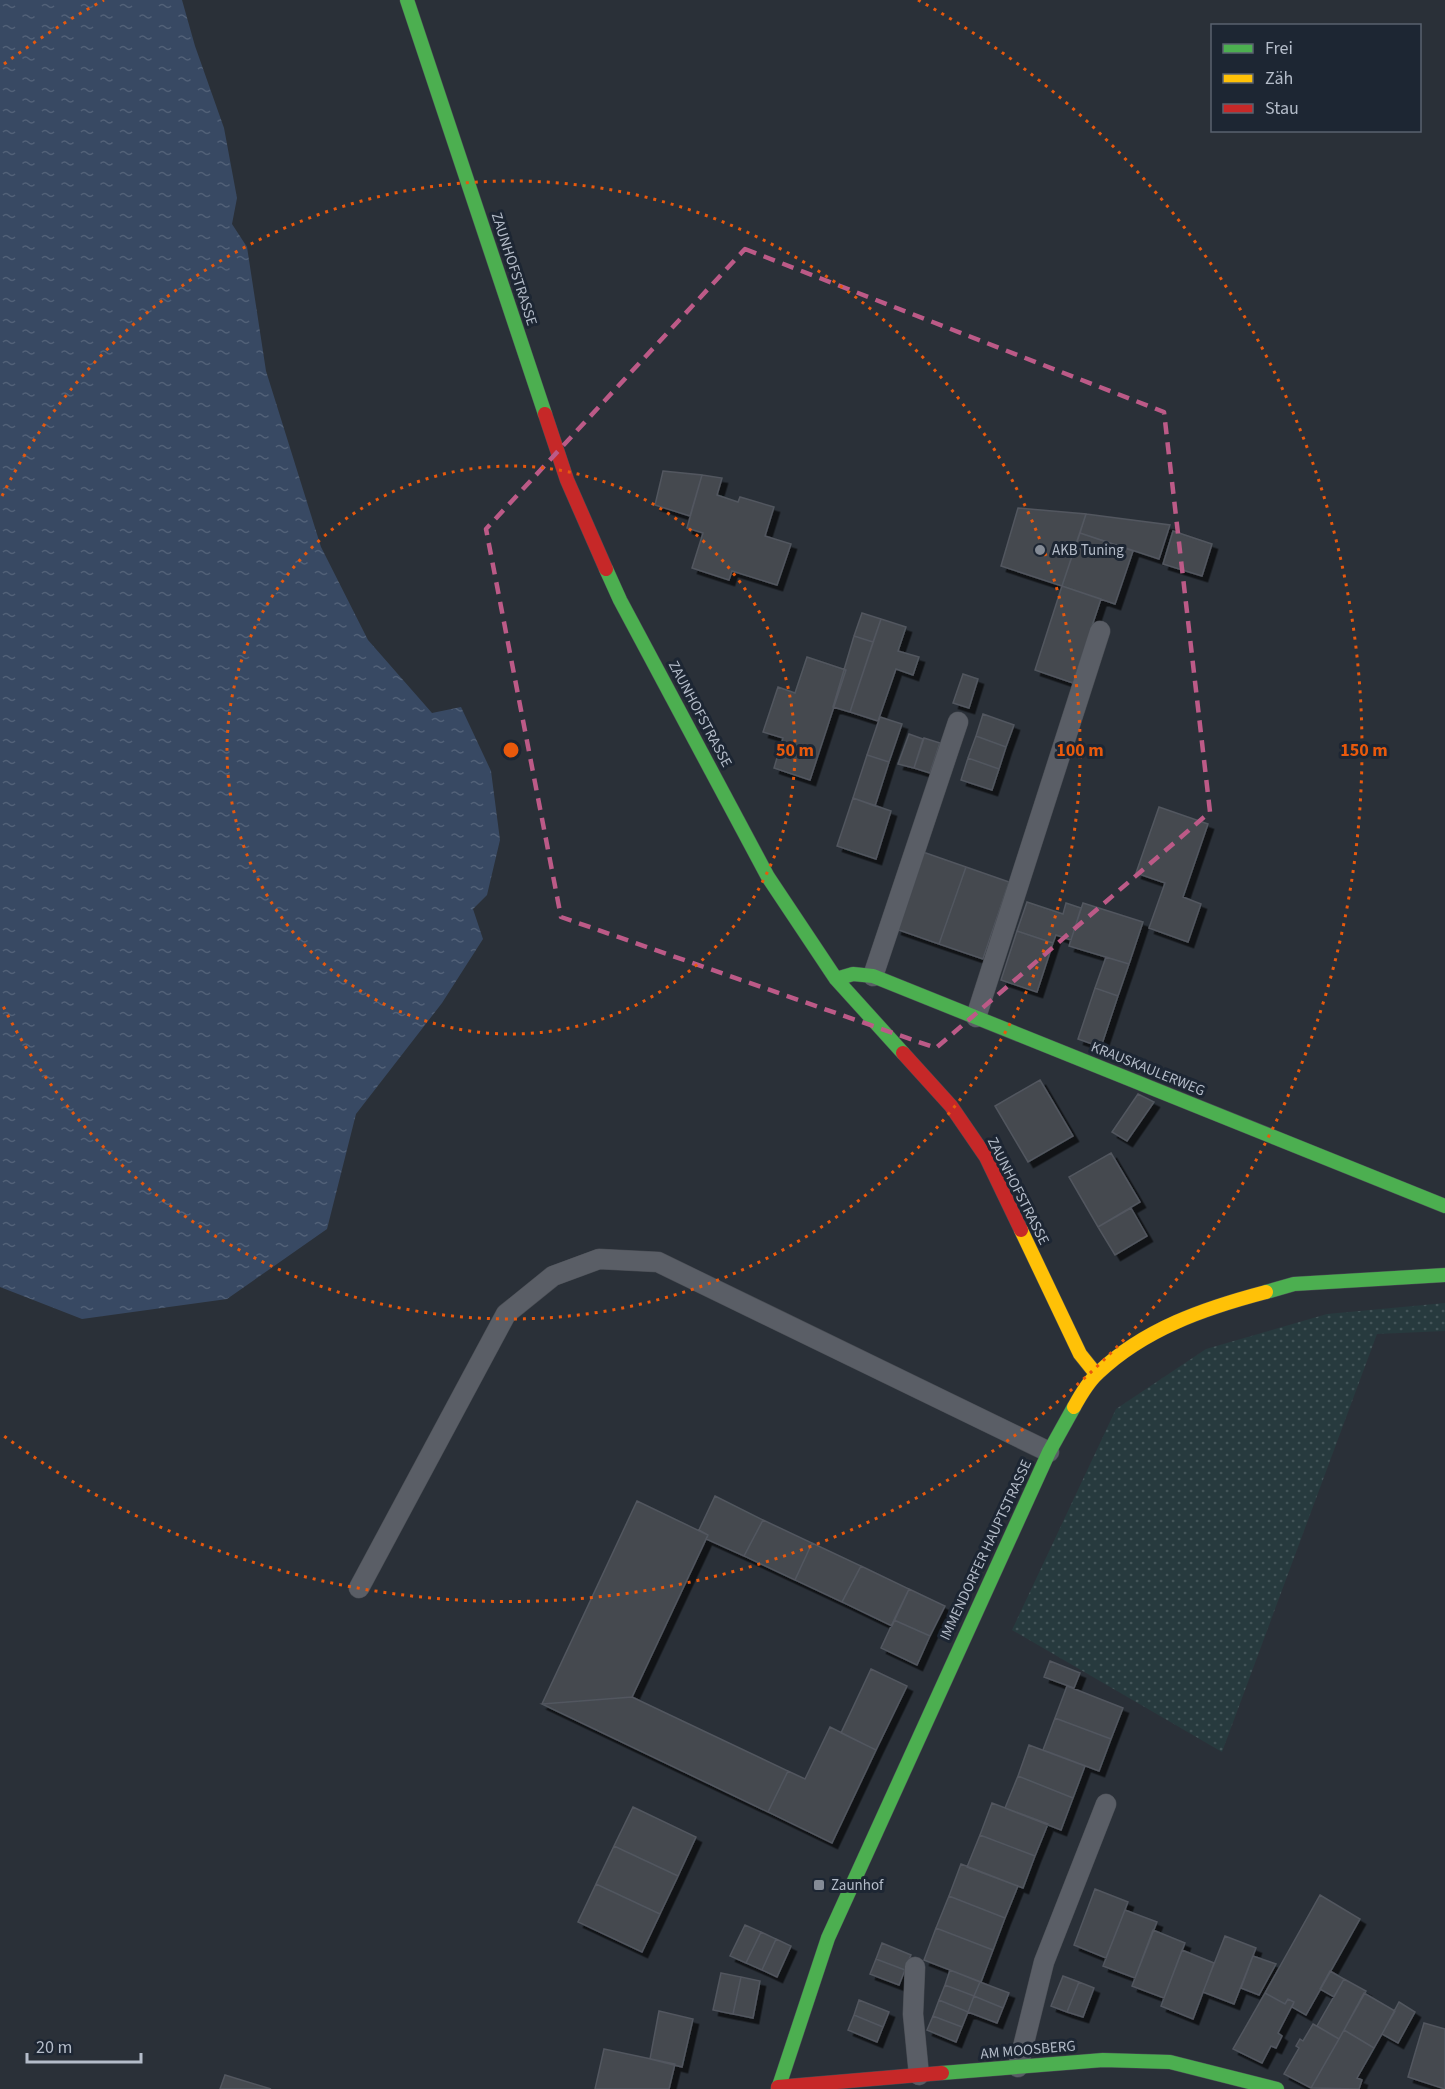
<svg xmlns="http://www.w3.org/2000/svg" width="1445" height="2089" font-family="'Source Sans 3',sans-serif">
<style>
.grass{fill:url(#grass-dots)}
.water{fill:url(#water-ripples)}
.building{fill:#444950;stroke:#52575f;stroke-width:1.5;filter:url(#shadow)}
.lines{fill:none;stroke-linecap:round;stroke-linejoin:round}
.lane-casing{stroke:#484c53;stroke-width:21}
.fast-casing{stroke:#484c53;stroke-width:15}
.slow-casing{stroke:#484c53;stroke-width:15}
.jam-casing{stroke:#484c53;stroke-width:15}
.lane{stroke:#5a5e66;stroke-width:20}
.fast{stroke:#4caf50;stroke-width:14}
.slow{stroke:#ffc107;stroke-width:14}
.jam{stroke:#c62828;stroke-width:14}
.marked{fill:none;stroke:#bc5a87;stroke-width:4.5;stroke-dasharray:12 8;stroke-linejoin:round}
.ring{fill:none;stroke:#e8590c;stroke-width:3;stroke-dasharray:3 6}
.poi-dot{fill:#848b96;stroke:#1d2633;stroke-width:2}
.labels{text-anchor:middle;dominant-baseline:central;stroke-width:6;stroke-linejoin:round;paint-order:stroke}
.street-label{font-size:15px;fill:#b4bcc9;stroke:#1d2633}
.poi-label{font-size:15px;fill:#b4bcc9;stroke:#1d2633;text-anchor:start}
.centre{fill:#e8590c;stroke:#1d2633;stroke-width:3}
.ring-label{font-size:18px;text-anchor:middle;font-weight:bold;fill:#e8590c;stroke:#1d2633;stroke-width:6;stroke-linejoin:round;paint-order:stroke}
</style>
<defs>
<pattern id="grass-dots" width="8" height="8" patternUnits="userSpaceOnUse" patternTransform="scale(1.5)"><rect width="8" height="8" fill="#273a3e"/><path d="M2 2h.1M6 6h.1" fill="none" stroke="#445559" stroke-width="1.8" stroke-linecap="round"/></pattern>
<pattern id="water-ripples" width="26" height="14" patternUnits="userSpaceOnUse" patternTransform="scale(1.5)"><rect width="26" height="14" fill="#384963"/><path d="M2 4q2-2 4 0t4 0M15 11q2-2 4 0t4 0" fill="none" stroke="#526178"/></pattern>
<filter id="shadow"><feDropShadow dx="5.5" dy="5.5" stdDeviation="0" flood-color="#0009"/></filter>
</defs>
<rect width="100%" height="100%" fill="#2a3038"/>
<path class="grass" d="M1445 1303V1331L1377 1334 1222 1752 1012 1630 1116 1409 1206 1349 1327 1314Z"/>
<path class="water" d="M0 0H182L195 46 224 128 237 198 232 224 247 247 266 371 321 547 368 640 432 713 461 707 491 771 500 840 487 895 473 909 483 939 442 1003 356 1114 327 1229 227 1299 82 1319 0 1287Z"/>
<path class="building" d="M663 471 702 475 690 516 655 505Z
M702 475 722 478 717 495 738 502 740 497 774 507 765 536 791 544 777 585 732 571 729 580 692 568 703 533 687 528Z
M1018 508 1086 514 1062 586 1001 566Z
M1086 514 1170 525 1159 559 1080 533Z
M1173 531 1212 544 1202 576 1163 564Z
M1080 533 1133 551 1115 604 1062 586Z
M1062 586 1101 599 1073 683 1035 670Z
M862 613 881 619 873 642 854 636Z
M881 619 906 627 898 651 919 657 913 675 896 669 878 721 850 712Z
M854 636 873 642 850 712 833 707Z
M807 657 846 670 810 780 774 768 783 738 763 732 778 687 795 693Z
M963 674 978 679 969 708 953 703Z
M983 714 1014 725 1006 747 976 736Z
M880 717 902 724 889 762 867 755Z
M909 734 923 739 914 768 898 764Z
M976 736 1006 747 999 769 968 758Z
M924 738 940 743 930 773 914 768Z
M867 755 889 762 875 806 853 798Z
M968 758 999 769 992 790 961 780Z
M853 798 891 811 876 859 837 846Z
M1159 807 1208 824 1183 897 1201 904 1188 942 1149 928 1165 883 1136 873Z
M923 852 966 867 939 944 896 929Z
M966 867 1009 882 983 959 939 944Z
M1027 902 1063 914 1066 903 1081 908 1071 940 1056 935 1053 943 1017 931Z
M1083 903 1143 922 1129 964 1069 946Z
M1017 931 1053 943 1037 992 1001 980Z
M1106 957 1129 964 1118 996 1095 988Z
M1095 988 1118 996 1101 1047 1078 1039Z
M1040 1080 1073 1136 1028 1162 995 1106Z
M1138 1094 1154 1102 1127 1141 1112 1132Z
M1111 1153 1140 1202 1098 1227 1069 1177Z
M1131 1208 1147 1236 1115 1255 1098 1227Z
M715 1496 763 1520 744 1556 706 1539 708 1535 699 1530Z
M637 1501 708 1535 632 1697 542 1704Z
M763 1520 812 1543 795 1580 744 1556Z
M812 1543 861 1566 842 1602 795 1580Z
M861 1566 909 1589 892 1626 842 1602Z
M909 1589 945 1606 930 1636 894 1620Z
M894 1620 930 1636 917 1665 881 1648Z
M1050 1661 1080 1673 1074 1688 1044 1677Z
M871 1669 907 1686 876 1750 841 1733Z
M1067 1686 1123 1708 1111 1739 1055 1718Z
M632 1697 788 1771 768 1812 542 1704Z
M1055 1718 1111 1739 1099 1771 1043 1750Z
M830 1727 876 1750 832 1843 768 1812 788 1771 805 1779Z
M1029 1745 1085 1766 1073 1798 1018 1776Z
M1018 1776 1073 1798 1061 1830 1005 1808Z
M992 1803 1048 1824 1035 1856 980 1835Z
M633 1807 696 1837 678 1876 614 1846Z
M980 1835 1035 1856 1023 1888 967 1867Z
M614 1846 678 1876 660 1914 596 1884Z
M961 1864 1018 1886 1005 1918 949 1896Z
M596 1884 660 1914 642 1952 578 1922Z
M1095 1889 1128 1902 1106 1958 1074 1945Z
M1320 1895 1360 1919 1306 2015 1292 2007 1294 2002 1288 1999 1285 2004 1265 1993Z
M949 1896 1005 1918 993 1950 936 1928Z
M1125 1910 1157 1922 1135 1978 1103 1966Z
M745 1925 761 1932 746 1963 730 1956Z
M936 1928 993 1950 981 1982 924 1960Z
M1153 1930 1185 1943 1164 1998 1132 1986Z
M761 1932 776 1939 762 1970 746 1963Z
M1225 1936 1256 1948 1234 2004 1203 1992Z
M776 1939 791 1946 777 1977 762 1970Z
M882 1943 911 1955 905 1970 876 1959Z
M1182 1950 1214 1963 1193 2019 1161 2006Z
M1253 1956 1276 1964 1259 1995 1241 1988Z
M876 1959 905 1970 899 1985 870 1974Z
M950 1970 980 1982 974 1996 945 1985Z
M1330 1971 1344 1979 1334 1997 1320 1989Z
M721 1973 741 1977 733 2014 713 2010Z
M1063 1976 1079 1982 1067 2012 1051 2006Z
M741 1977 760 1981 753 2018 733 2014Z
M1344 1979 1366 1991 1339 2039 1317 2026Z
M980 1982 1009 1993 1003 2008 974 1996Z
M1079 1982 1094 1988 1083 2017 1067 2012Z
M945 1985 974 1996 968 2012 939 2000Z
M1265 1993 1285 2004 1288 1999 1294 2002 1278 2033 1282 2036 1276 2048 1271 2046 1262 2063 1233 2049Z
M1364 1993 1395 2011 1374 2048 1344 2030Z
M974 1996 1003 2008 997 2023 968 2012Z
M859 2000 889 2012 883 2027 854 2015Z
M939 2000 968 2012 962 2027 933 2016Z
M1399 2002 1415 2012 1398 2043 1382 2034Z
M659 2011 693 2019 682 2067 650 2059Z
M854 2015 883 2027 877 2042 848 2030Z
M933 2016 962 2027 956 2042 927 2030Z
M1424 2023 1445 2029V2089L1408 2077Z
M1313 2024 1339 2039 1311 2088 1284 2074 1299 2048 1296 2046 1300 2039 1303 2041Z
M1344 2030 1374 2048 1357 2078 1362 2080 1359 2089 1311 2088Z
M604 2049 675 2064 669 2089H595Z
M225 2075 238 2079 271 2089H220Z"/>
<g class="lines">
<g class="lane-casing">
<path id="lane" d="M873 976 958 722
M976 1017 1100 631
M359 1588 506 1314 553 1276 599 1259 658 1262 1049 1452
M915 1967 913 2014 919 2075
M1018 2067 1044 1962 1106 1804"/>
</g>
<g class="fast-casing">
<path id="fast" d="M407 0 545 414
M606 569 620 600 768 877 836 979 903 1053
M836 979 853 974 873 976 1445 1206
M1266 1292 1294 1284 1445 1275
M942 2073 1103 2060 1170 2062 1277 2089
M778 2089 828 1938 1049 1452 1074 1407"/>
</g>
<g class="slow-casing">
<path id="slow" d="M1021 1230 1080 1354 1096 1374
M1074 1407C1080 1396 1088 1382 1098 1373 1144 1329 1205 1308 1266 1292"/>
</g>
<g class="jam-casing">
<path id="jam" d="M545 414 567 480 606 569
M903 1053 951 1106 986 1157 1021 1230
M778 2087 942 2073"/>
</g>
<use href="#lane" class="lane"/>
<use href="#fast" class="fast"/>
<use href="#slow" class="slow"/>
<use href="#jam" class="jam"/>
</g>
<path class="marked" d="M745 249 1164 412 1210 812 936 1048 561 917 486 529Z"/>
<g class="ring">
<circle cx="511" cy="750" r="284"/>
<path d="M2 496A569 569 0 1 1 2 1004"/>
<path d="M4 64A853 853 0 0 1 104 0M918 0A853 853 0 1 1 4 1436"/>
</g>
<g class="poi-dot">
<circle cx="1040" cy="550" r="6"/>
<rect x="813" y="1879" width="12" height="12" rx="3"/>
</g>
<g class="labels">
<g class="street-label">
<text transform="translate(514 269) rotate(72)">ZAUNHOFSTRASSE</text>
<text transform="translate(700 714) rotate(62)">ZAUNHOFSTRASSE</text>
<text transform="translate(1148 1069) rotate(22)">KRAUSKAULERWEG</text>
<text transform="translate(1018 1191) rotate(63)">ZAUNHOFSTRASSE</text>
<text transform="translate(986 1550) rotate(-65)">IMMENDORFER HAUPTSTRASSE</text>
<text transform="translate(1028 2050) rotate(-5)">AM MOOSBERG</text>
</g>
<g class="poi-label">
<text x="1052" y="550">AKB Tuning</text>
<text x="831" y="1885">Zaunhof</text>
</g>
</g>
<circle cx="511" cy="750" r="9" class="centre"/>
<g class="ring-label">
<text x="795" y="756">50 m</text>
<text x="1080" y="756">100 m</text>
<text x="1364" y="756">150 m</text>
</g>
<rect x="1211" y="24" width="210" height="108" fill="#1d2633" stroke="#59626f" stroke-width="1.5"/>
<rect x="1223" y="44" width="30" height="9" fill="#4caf50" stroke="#59626f" stroke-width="1.5"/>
<text x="1265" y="54" font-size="18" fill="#b4bcc9">Frei</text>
<rect x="1223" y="74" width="30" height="9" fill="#ffc107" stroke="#59626f" stroke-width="1.5"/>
<text x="1265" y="84" font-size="18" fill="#b4bcc9">Zäh</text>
<rect x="1223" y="104" width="30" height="9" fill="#c62828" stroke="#59626f" stroke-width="1.5"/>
<text x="1265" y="114" font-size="18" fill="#b4bcc9">Stau</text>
<path d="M27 2053v9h114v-9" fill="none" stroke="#b4bcc9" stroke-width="3"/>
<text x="36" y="2053" font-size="18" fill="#b4bcc9" stroke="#1d2633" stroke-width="4.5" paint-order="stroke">20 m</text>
</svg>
